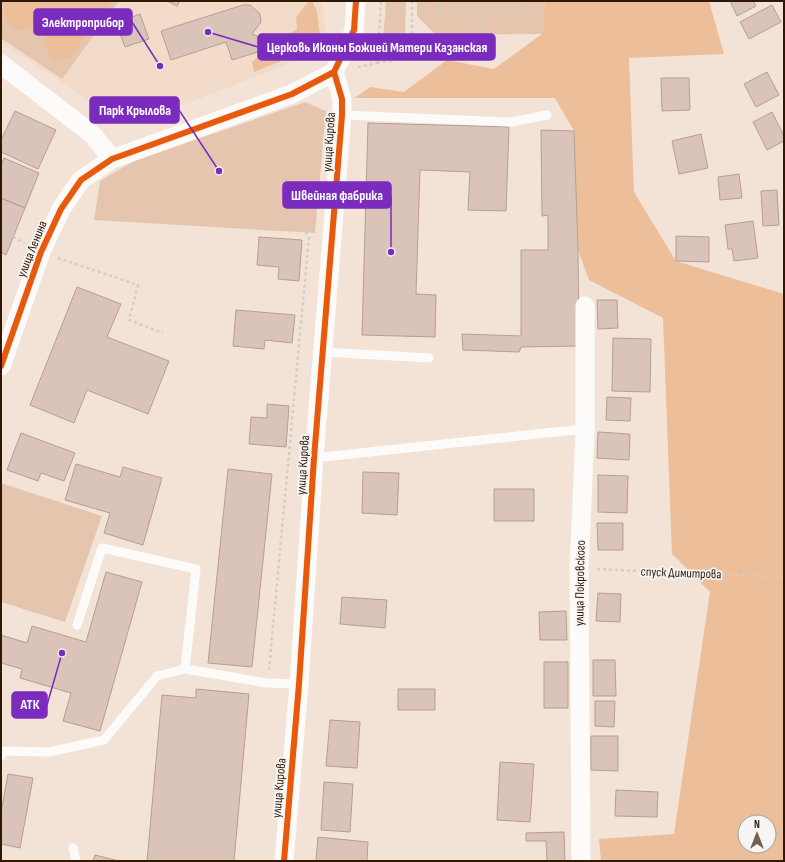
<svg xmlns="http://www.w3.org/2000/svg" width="785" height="862" font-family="'Sofia Sans Condensed',sans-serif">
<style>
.built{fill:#f2dbc8}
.green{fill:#e5c5ad}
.forest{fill:#ecbf9a;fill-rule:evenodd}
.building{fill:#dac3b8;stroke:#b59f95}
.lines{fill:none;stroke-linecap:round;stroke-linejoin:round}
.path{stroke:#d3cdc9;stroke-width:2.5;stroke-dasharray:3 3;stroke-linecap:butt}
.lane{stroke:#fdfbf9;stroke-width:9}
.street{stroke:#fdfbf9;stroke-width:19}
.cycleway-casing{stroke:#f5f5f5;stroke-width:8}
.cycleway{stroke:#e8590c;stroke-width:6}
.labels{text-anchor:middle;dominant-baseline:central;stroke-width:3.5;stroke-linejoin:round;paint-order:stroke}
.street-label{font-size:13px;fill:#311802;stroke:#f5f5f5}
.leader{fill:none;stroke:#7b2cbf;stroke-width:1.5}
.callout-dot{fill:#7b2cbf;stroke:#f5f5f5;stroke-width:1.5}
.callout{fill:#7b2cbf;stroke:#7b2cbf;stroke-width:1.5}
.callout-label{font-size:14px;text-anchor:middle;font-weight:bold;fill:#fff}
</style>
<rect width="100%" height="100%" fill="#f3e3d7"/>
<path class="built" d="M1 1H323L326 49 143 121 112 116 1 42Z"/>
<path class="green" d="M1 1H119L62 79 1 38Z
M386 1H406L405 37 393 54 382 55Z
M417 1H545L542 34 436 35 417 16Z
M305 102 326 111 315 233 94 220 100 181 134 161Z
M1 483 102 516 65 622 1 602Z"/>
<path class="forest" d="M5 1H111L71 57 54 61 44 48 46 37 39 28 16 30 5 17Z
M309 1H312L317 11 321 45 254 72 252 62 267 49 269 38 281 39 297 29 296 17Z
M545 1H709L724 54 629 58 634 192 676 261 784 294V861H601L599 839 674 834 710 592 672 554 663 318 589 280 578 250 574 131 555 98H355L370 87 404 92 447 60 494 69 542 34ZM745 822H769V846H745Z"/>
<path class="building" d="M167 1H180L177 6Z
M730 1H753L756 6 737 16Z
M243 5H250L260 14 261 22 252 34 257 36 260 41 258 52 232 60 226 42 171 60 161 31Z
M772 5 781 22 749 39 740 22Z
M140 14 149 39 125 47 116 23Z
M767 72 779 95 756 107 744 84Z
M661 78H689L690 110 662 111Z
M15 111 56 130 38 169 1 152V140Z
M772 112 784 136V141L767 150 753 122Z
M368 123 509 127 506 211 468 210 470 172 420 170 416 294 436 295 435 337 362 335Z
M541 130 574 131 578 250 579 346 521 347 519 352 463 350 462 334 521 336V250H548V215L542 216Z
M701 134 708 168 679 174 672 141Z
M4 158 39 173 25 208 1 198V165Z
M739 174 742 198 720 200 718 177Z
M777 190 779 225 763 226 761 191Z
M1 198 25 208 6 255 1 252Z
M753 221 758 258 734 261 732 249H728L725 225Z
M676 236 709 237V262L676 261Z
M259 237 302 240 299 281 278 279 279 267 257 265Z
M77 287 121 304 107 337 169 361 148 414 87 390 74 423 30 405Z
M597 300H617L618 328 598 329Z
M236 310 295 315 292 343 265 340 264 349 233 346Z
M613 338 651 339 650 392 612 391Z
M607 397 631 398 630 421 606 420Z
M267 404 289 406 286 447 249 444 251 417 267 418Z
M598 432 630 434 629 460 597 458Z
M21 433 75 453 64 481 41 473 38 481 7 470Z
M76 464 120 477 123 467 162 478 143 545 104 533 110 513 65 500Z
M228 469 272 474 252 667 208 663Z
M363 472 399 473 397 515 362 513Z
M598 475 628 476 627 513 598 512Z
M494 489H534V521H494Z
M597 523H623V550H598Z
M106 572 142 582 100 731 63 721 71 693 20 678 22 669 1 663V635L27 643 32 626 86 642Z
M598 593 621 594 620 622 596 621Z
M342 597 387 600 385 628 340 624Z
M566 611 567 640H540L539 612Z
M593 660H615L616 696H593Z
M544 662H568V708H544Z
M196 689 249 694 234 861H147L162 695 196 698Z
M398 689H435V710H398Z
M595 701H615L614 727 595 726Z
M330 720 360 722 357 768 326 766Z
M591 736H618V771L591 770Z
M500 762 534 764 530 822 497 820Z
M8 774 33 778 20 848 1 844V813Z
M324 782 353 784 350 832 321 830Z
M616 790 658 792 657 817 615 816Z
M564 832 565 861H547L546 841H526V833Z
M318 837 368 842 367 861H316Z
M95 855 119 861H93Z"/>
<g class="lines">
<path class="path" d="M412 1V42L479 44 480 1
M440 1 439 15H522L523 1
M377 63 398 59 412 42
M358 67 377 63 381 1
M13 237 24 243
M58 258 138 285 129 320 163 333
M597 569 784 577
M269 670 309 237 291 210V179"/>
<path class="lane" d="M342 115 511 122 547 115
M323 352 429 358
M314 458 574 430 585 433
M77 625 102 548 196 569 185 669
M1 756 3 751 49 752 104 740 157 676 185 669 267 683 299 684
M73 848 76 861"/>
<path class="street" d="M1 64 92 134 112 159
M1 366 41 252 61 209 81 180 112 159 292 94 334 72 354 30 356 1
M284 861 299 684 314 458 342 115V99L334 72
M581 861 579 569 585 433V306"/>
<g class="cycleway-casing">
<path id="cycleway" d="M1 366 41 252 61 209 81 180 112 159 292 94 334 72 354 30 356 1
M284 861 299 684 314 458 342 115V99L334 72"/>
</g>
<use href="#cycleway" class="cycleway"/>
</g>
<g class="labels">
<g class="street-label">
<text transform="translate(329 142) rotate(-86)">улица Кирова</text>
<text transform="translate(32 249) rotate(-68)">улица Ленина</text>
<text transform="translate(303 465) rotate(-86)">улица Кирова</text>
<text transform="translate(681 573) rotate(2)">спуск Димитрова</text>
<text transform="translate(580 583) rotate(-89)">улица Покровского</text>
<text transform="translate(279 788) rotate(-85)">улица Кирова</text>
</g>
</g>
<path class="leader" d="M160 66L132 22M208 32L258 47M219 171L179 110M391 252L391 195M62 653L47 705"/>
<g class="callout-dot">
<circle cx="160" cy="66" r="4"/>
<circle cx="208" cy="32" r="4"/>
<circle cx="219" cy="171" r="4"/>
<circle cx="391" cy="252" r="4"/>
<circle cx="62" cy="653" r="4"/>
</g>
<g class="callout">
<rect x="34" y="9" width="98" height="26" rx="4"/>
<rect x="258" y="34" width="237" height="26" rx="4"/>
<rect x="90" y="97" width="89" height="26" rx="4"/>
<rect x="283" y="182" width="108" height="26" rx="4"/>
<rect x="12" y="692" width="35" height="26" rx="4"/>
</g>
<g class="callout-label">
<text x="83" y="27">Электроприбор</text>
<text x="377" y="52">Церковь Иконы Божией Матери Казанская</text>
<text x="135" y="115">Парк Крылова</text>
<text x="337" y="200">Швейная фабрика</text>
<text x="30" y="709">АТК</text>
</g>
<rect width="785" height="862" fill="none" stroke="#311802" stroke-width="4"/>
<g transform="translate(757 834)"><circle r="19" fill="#f5f5f5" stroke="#a79d94"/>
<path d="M0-3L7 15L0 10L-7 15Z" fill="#755f4d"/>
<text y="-6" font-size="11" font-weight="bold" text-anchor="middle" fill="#311802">N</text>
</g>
</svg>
